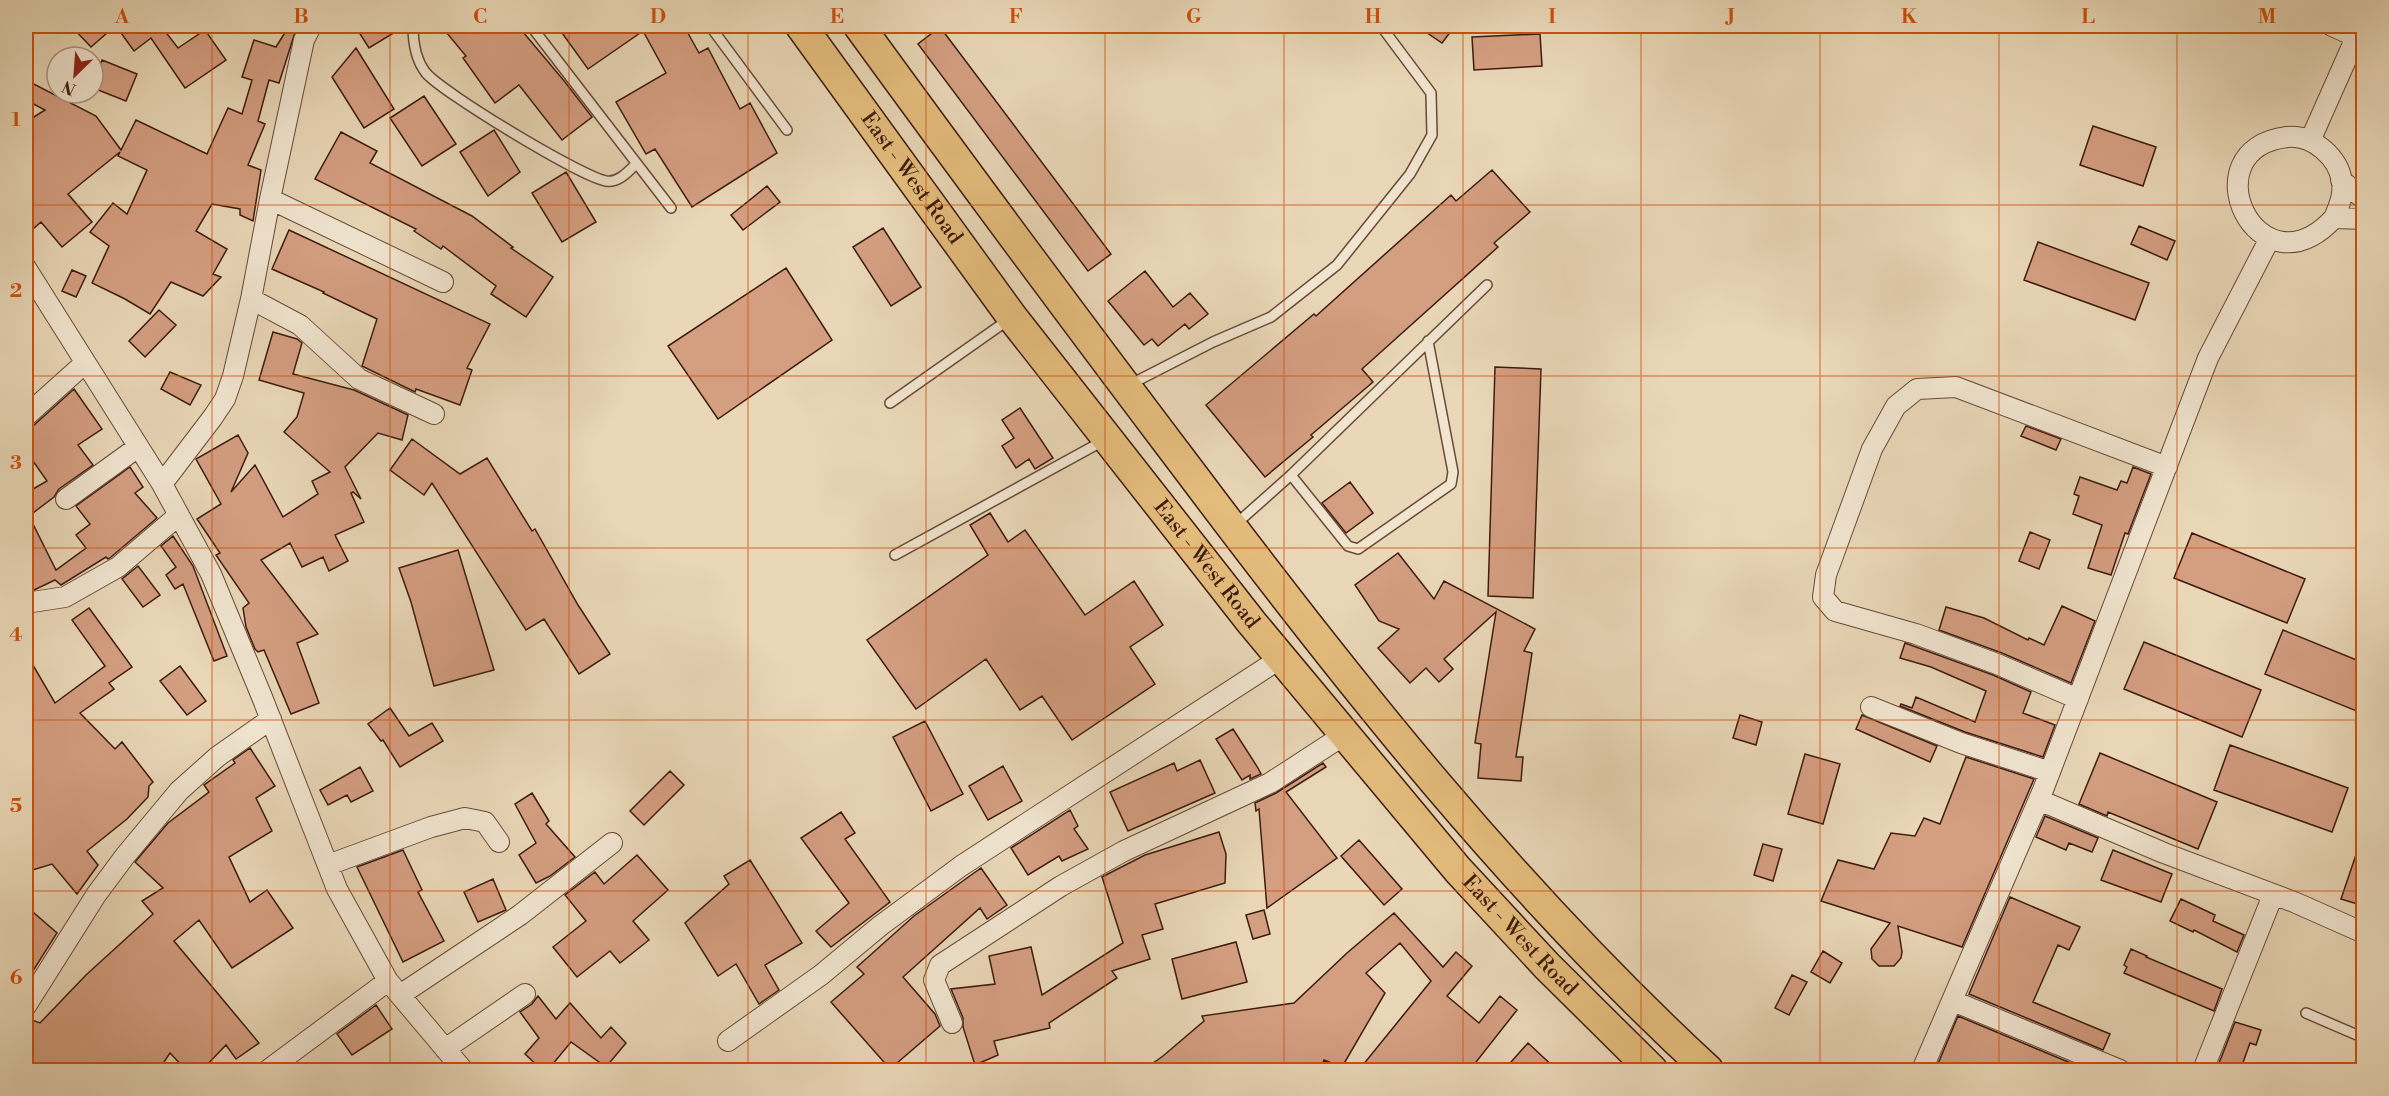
<svg xmlns="http://www.w3.org/2000/svg" width="2389" height="1096" font-family="'Libre Bodoni',serif">
<style>
.building{fill:#d49e81;stroke:#3d1b0e;stroke-width:1.5}
.lines{fill:none;stroke-linecap:round;stroke-linejoin:round}
.service-casing{stroke:#684a38;stroke-width:12}
.minor-casing{stroke:#684a38;stroke-width:22}
.primary-casing{stroke:#3d1b0e;stroke-width:33}
.service{stroke:#f1e5d0;stroke-width:9}
.minor{stroke:#f1e5d0;stroke-width:20}
.primary{stroke:#e4bc7c;stroke-width:30}
.grid{fill:none;stroke:#ce500c;stroke-width:1.5;stroke-opacity:0.55}
.labels{text-anchor:middle;dominant-baseline:central;stroke-width:6;stroke-linejoin:round;paint-order:stroke}
.street-label{font-size:21px;fill:#3d1b0e;stroke:#f1e5d0}
.neatline{fill:none;stroke:#ce500c;stroke-width:2}
.grid-label{font-size:20px;text-anchor:middle;font-weight:bold;fill:#ce500c}
</style>
<rect width="100%" height="100%" fill="#e9d7b7"/>
<filter id="stains"><feTurbulence type="fractalNoise" baseFrequency=".00333" numOctaves="4"/><feColorMatrix values="0 0 0 0 .2 0 0 0 0 .09 0 0 0 0 .02 0 0 0 .5 -.17"/></filter>
<radialGradient id="worn" r=".72"><stop offset=".6" stop-color="#630" stop-opacity="0"/><stop offset="1" stop-color="#630" stop-opacity=".3"/></radialGradient>
<path class="building" d="M71 26H115L91 47Z
M116 26H161L178 48 205 30 226 60 185 88 151 38 134 51Z
M289 26H297L279 83 269 80 258 121 265 124 248 165 261 170 253 221 240 215V209L212 204 196 231 227 249 213 274 221 277 203 296 171 282 150 314 125 299 92 283 109 246 90 232 113 203 127 214 147 170 118 156 120 152 68 194 92 222 62 247 41 222 33 229 26 220V122L45 110 26 100V80L96 116 121 150 136 120 207 154 228 108 242 114 252 80 242 77 254 40 276 47Z
M355 26H405L369 48Z
M441 26H518L565 82 592 117 562 140 519 85 495 103 463 58 466 56Z
M557 26H684L699 53 708 48 740 109 750 103 777 153 692 207 655 149 646 154 616 102 666 73 643 31 588 69Z
M1417 26H1455L1442 43Z
M940 27 1111 254 1088 271 918 44Z
M1540 34 1542 66 1474 70 1472 37Z
M356 48 394 109 364 128 332 77Z
M102 60 137 74 126 101 93 88V82Z
M424 96 456 144 422 166 390 118Z
M2093 126 2156 147 2143 186 2080 165Z
M494 130 520 172 488 196 460 152Z
M341 132 377 151 370 163 472 216 513 247 511 248 553 277 526 317 491 294 496 286 443 246 441 249 414 231 416 229 315 179Z
M1492 170 1530 212 1494 243 1498 247 1362 369 1373 382 1311 435 1313 437 1265 477 1206 405 1314 314 1316 316 1451 195 1456 201Z
M566 172 596 222 562 242 532 193Z
M767 186 780 202 743 230 731 215Z
M2139 226 2175 241 2167 260 2131 244Z
M883 228 921 287 891 306 853 247Z
M289 230 490 324 467 368 472 370 460 405 416 389 415 392 362 366 377 319 323 293 324 292 272 269Z
M2038 242 2149 283 2135 320 2024 280Z
M786 268 832 340 718 419 668 346Z
M72 270 86 276 76 297 62 291Z
M1145 271 1173 307 1190 293 1208 314 1189 329 1185 324 1158 346 1152 339 1144 345 1108 301Z
M159 310 176 325 145 357 129 341Z
M273 332 297 339 302 343 293 374 354 390 408 415 402 440 378 433 345 467 361 499 353 492 351 493 364 522 335 535 348 561 329 571 323 557 302 567 290 543 261 560 318 634 297 643 319 703 291 714 264 650 258 652 255 649 246 627 243 608 249 603 216 555 220 553 197 519 221 504 196 459 238 435 248 453 231 492 255 465 283 517 318 494 312 481 330 472 284 432 297 417 304 393 259 380Z
M1495 367 1541 369 1533 598 1488 596Z
M170 372 201 385 190 405 161 389Z
M74 389 102 429 78 445 93 465 59 489 54 497 29 516 56 570 86 548 76 535 90 524 76 506 130 467 143 487 135 493 157 518 111 557 108 559 106 557 61 585 55 580 34 590 26 591V493L47 481 26 451V428L34 425Z
M1020 408 1053 458 1035 469 1029 459 1016 468 1002 446 1014 438 1002 420Z
M2026 426 2061 439 2056 450 2021 436Z
M412 439 460 474 487 458 532 531 535 529 578 605 610 654 579 674 544 619 526 630 432 483 424 495 390 470Z
M2133 467 2151 474 2128 534 2125 533 2111 575 2088 568 2102 525 2073 514 2079 496 2074 494 2080 477 2117 490 2121 481 2127 483Z
M1350 482 1373 513 1346 533 1322 503Z
M990 513 1008 542 1025 530 1085 615 1134 581 1163 625 1130 647 1155 684 1072 740 1042 696 1020 710 986 659 916 709 867 640 988 555 970 525Z
M2030 532 2050 540 2039 569 2019 561Z
M2192 533 2305 579 2287 623 2174 578Z
M173 536 193 566 227 656 214 661 183 584 175 589 166 575 176 567 161 546Z
M458 550 494 670 434 686 411 602 399 568Z
M1398 553 1434 599 1444 581 1535 629 1524 651 1532 653 1516 757H1523L1521 781 1478 778 1481 744 1475 743 1496 612 1444 659 1453 669 1439 682 1426 668 1410 683 1378 648 1399 629 1379 621 1355 585Z
M138 566 160 595 143 607 122 579Z
M2062 606 2095 621 2071 683 2002 653 1939 630 1946 607 1984 618 2028 640 2029 638 2044 645Z
M89 608 132 667 109 683 114 689 80 713 115 749 122 742 153 782 149 786 148 797 127 819 87 851 98 865 77 894 52 864 26 872V653L55 703 105 666 72 620Z
M2283 630 2364 663V714L2265 674Z
M2144 642 2261 690 2242 737 2124 689Z
M1905 643 1993 675 2031 692 2023 713 2055 725 2043 757 1965 732 1900 706 1901 704 1912 708 1916 697 1975 722 1986 691 1931 667 1900 658Z
M180 666 206 701 187 715 160 681Z
M390 708 409 736 432 723 443 741 400 767 383 740 381 741 368 724Z
M1740 715 1762 722 1756 745 1733 738Z
M1862 715 1937 746 1930 762 1856 729Z
M925 721 963 794 931 811 893 737Z
M1233 729 1258 768 1261 774 1250 779V775L1242 780 1216 739Z
M2230 745 2348 788 2332 832 2214 790Z
M250 748 275 786 256 798 272 831 229 857 250 902 267 890 293 928 232 968 199 920 174 941 259 1043 236 1059 226 1045 201 1071H187L170 1053 158 1071H41L26 1055V1018L40 1023 86 975 153 914 142 901 163 888 135 862 168 823 209 792 204 785 235 763 233 760Z
M2100 753 2217 802 2198 849 2108 812 2107 816 2079 804Z
M1805 754 1840 764 1823 824 1788 814Z
M1966 757 2034 779 1962 947 1898 926 1902 952 1901 958 1894 966H1879L1872 959 1871 949 1890 923 1821 901 1838 860 1874 869 1891 833 1915 836 1924 818 1940 824Z
M1200 760 1215 793 1128 831 1110 792 1174 763 1177 771Z
M1323 763 1326 767 1286 792 1337 858 1267 908 1259 809 1256 811 1255 803 1276 793Z
M1003 766 1022 801 988 820 969 786Z
M360 767 373 791 351 802 347 795 328 805 320 790Z
M670 771 684 785 644 825 630 811Z
M532 793 549 821 546 824 575 857 550 876 536 883 519 855 536 843 515 804Z
M1070 810 1078 826 1074 829 1088 849 1062 861 1059 856 1028 875 1011 848Z
M841 812 855 833 845 839 890 902 831 947 816 931 849 903 801 838Z
M2045 816 2098 838 2092 852 2069 843 2066 850 2036 837Z
M1219 832 1226 854 1225 883 1155 904 1163 929 1142 935 1150 959 1112 971 1117 978 1049 1023 1050 1028 994 1041 998 1055 975 1065 963 1027V1018L951 989 995 984 989 956 1031 947 1042 995 1123 943 1102 877 1145 855Z
M1359 840 1402 889 1384 905 1341 856Z
M2361 840 2364 841V906L2341 899Z
M1763 844 1782 849 1773 881 1754 875Z
M403 850 422 890 418 892 444 941 403 962 357 867Z
M2113 850 2172 874 2161 902 2101 880Z
M637 855 668 890 633 921 649 940 620 963 610 951 577 977 553 947 586 921 565 895 595 872 604 884Z
M750 860 802 943 765 965 779 990 759 1004 736 964 718 976 685 923 729 884 724 876Z
M981 868 1007 905 987 919 980 908 903 977 935 1014 940 1026 890 1069 831 1002 864 974 857 967 914 916Z
M493 879 506 910 478 922 464 892Z
M2010 897 2080 927 2069 950 2058 945 2033 1002 2110 1034 2103 1050 1969 994Z
M2181 899 2215 915 2213 921 2244 935 2237 952 2194 930 2193 932 2170 921Z
M26 906 57 933 26 982Z
M1264 910 1270 934 1253 939 1246 915Z
M1394 913 1443 967 1456 952 1472 966 1447 996 1479 1023 1500 996 1517 1010 1469 1071H1358L1431 981 1400 943 1366 973 1385 993 1342 1067 1324 1060 1320 1071H1142L1163 1056 1204 1021 1202 1016 1294 1003 1347 953Z
M1236 942 1247 982 1182 999 1172 959Z
M2131 949 2147 956 2146 957 2222 989 2214 1011 2124 973 2127 967 2124 965Z
M1823 951 1842 963 1830 983 1811 972Z
M1792 975 1807 982 1789 1015 1775 1008Z
M538 996 556 1019 570 1003 601 1038 611 1027 626 1043 606 1067 571 1042 547 1071H543L525 1054 539 1038 520 1012 532 1004Z
M376 1005 392 1029 352 1055 337 1034Z
M1958 1016 2090 1071H1935Z
M2235 1022 2261 1030 2256 1045 2250 1043 2240 1071H2216Z
M1528 1043 1558 1071H1503Z"/>
<g class="lines">
<g class="service-casing">
<path id="service" d="M413 26C413 42 415 59 426 73 443 93 580 176 606 181 618 183 628 172 636 164
M531 26 671 208
M710 26 787 130
M1129 385 1213 342 1271 317 1337 265 1410 174 1432 135 1431 93 1381 26
M890 403 1008 320
M1291 475 1348 546 1358 549 1451 484 1453 472 1428 341
M1236 524 1291 475 1487 285
M895 555 1103 441
M2306 1013 2364 1038"/>
</g>
<g class="minor-casing">
<path id="minor" d="M2332 26 2357 37
M2310 141 2361 26
M2341 180 2364 199
M270 199 443 282
M2334 218C2339 206 2344 195 2342 182 2339 158 2313 134 2287 137 2187 149 2258 300 2334 218L2364 219
M26 268 162 484 211 574 262 697 337 889 388 981 463 1070
M251 299 300 325 359 379 434 414
M26 416 85 363
M162 484 213 417 225 399 233 376 251 299 270 199 304 40 311 26
M66 499 138 447
M26 603 65 597 118 567 179 515
M2078 699 1997 664 1916 634 1835 611 1823 597 1826 575 1872 449 1896 406 1917 389 1956 387 2167 467
M1871 707 1961 743 2050 772
M2039 800 2164 853 2294 902 2364 933
M328 865 431 827 465 818 485 822 499 842
M400 995 520 915 612 843
M1953 1001 2120 1070
M26 1006 96 895 125 856 179 791 217 757 271 719
M952 1023 934 980 940 965 1061 886 1124 851 1270 783 1344 735
M728 1041 821 975 880 926 961 866 1281 658
M445 1049 525 994
M268 1070 388 981
M1922 1070 2043 790 2208 358 2270 238
M2203 1070 2273 895"/>
</g>
<g class="primary-casing">
<g id="primary">
<path id="s1" d="M801 26 1012 317 1252 623 1458 870 1547 966 1652 1070"/>
<path d="M859 26C969 177 1081 328 1194 477 1352 687 1515 892 1708 1070"/>
</g>
</g>
<use href="#service" class="service"/>
<use href="#minor" class="minor"/>
<use href="#primary" class="primary"/>
</g>
<path class="grid" d="M212 26V1070M390 26V1070M569 26V1070M748 26V1070M926 26V1070M1105 26V1070M1284 26V1070M1463 26V1070M1641 26V1070M1820 26V1070M1999 26V1070M2177 26V1070M26 205H2364M26 376H2364M26 548H2364M26 720H2364M26 891H2364"/>
<g class="labels">
<g class="street-label">
<text stroke="none"><textPath href="#s1" startOffset="188">East - West Road</textPath></text>
<text stroke="none"><textPath href="#s1" startOffset="674">East - West Road</textPath></text>
<text stroke="none"><textPath href="#s1" startOffset="1160">East - West Road</textPath></text>
</g>
</g>
<rect width="2389" height="1096" fill="none" stroke="#e9d7b7" stroke-width="66"/>
<g transform="translate(75 75) rotate(205)"><circle r="28" fill="#f1e5d0" stroke="#a99482" stroke-width="1.5"/>
<path d="M0-4.5L10 22L0 15L-10 22Z" fill="#8f2418"/>
<text y="-9" font-size="16" font-weight="bold" text-anchor="middle" fill="#3d1b0e">N</text>
</g>
<rect x="33" y="33" width="2323" height="1030" class="neatline"/>
<g class="grid-label">
<text x="122" y="23">A</text>
<text x="301" y="23">B</text>
<text x="480" y="23">C</text>
<text x="658" y="23">D</text>
<text x="837" y="23">E</text>
<text x="1016" y="23">F</text>
<text x="1194" y="23">G</text>
<text x="1373" y="23">H</text>
<text x="1552" y="23">I</text>
<text x="1731" y="23">J</text>
<text x="1909" y="23">K</text>
<text x="2088" y="23">L</text>
<text x="2267" y="23">M</text>
<text x="16" y="126">1</text>
<text x="16" y="297">2</text>
<text x="16" y="469">3</text>
<text x="16" y="641">4</text>
<text x="16" y="812">5</text>
<text x="16" y="984">6</text>
</g>
<rect width="100%" height="100%" filter="url(#stains)"/>
<rect width="100%" height="100%" fill="url(#worn)"/>
</svg>
